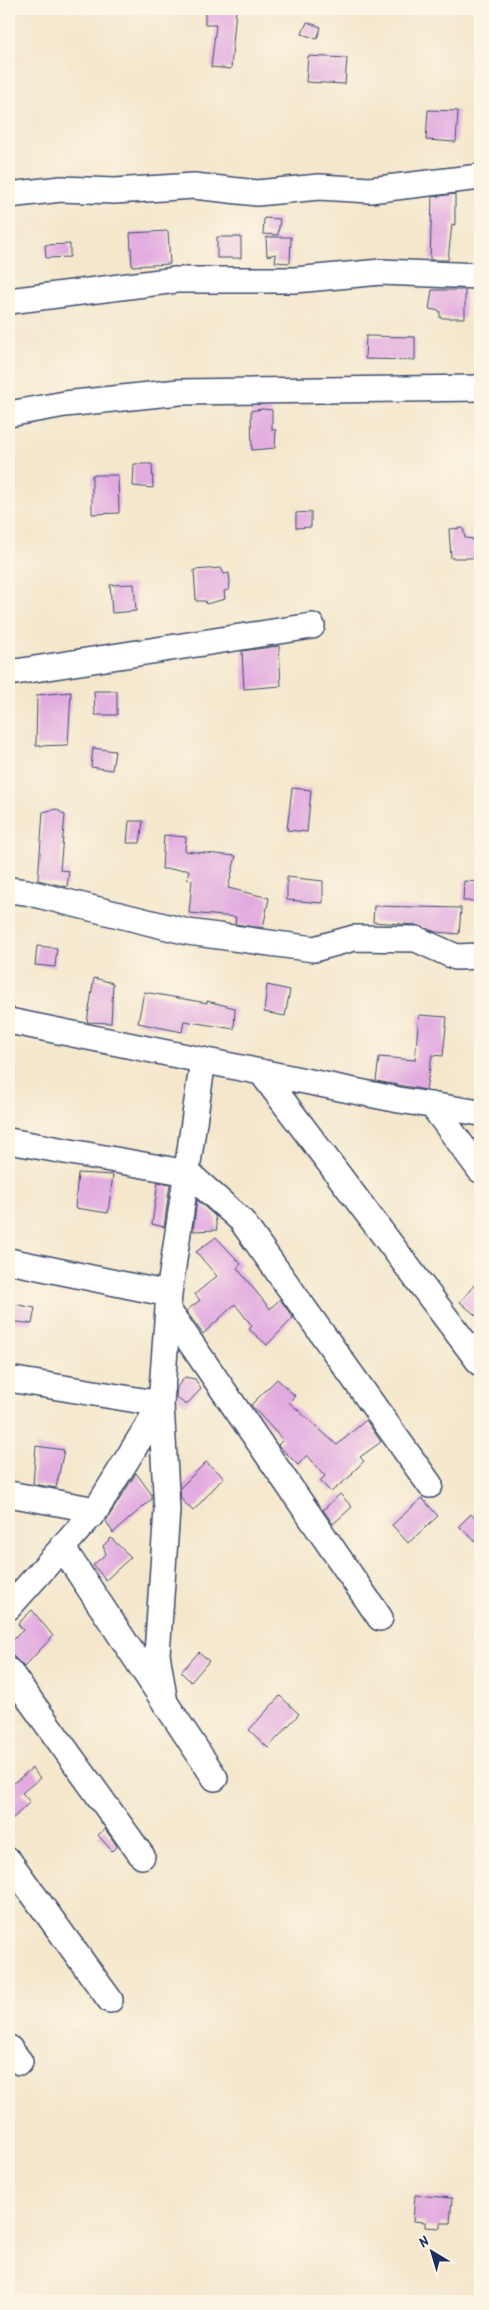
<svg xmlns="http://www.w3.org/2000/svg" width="489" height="2310" font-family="Kalam,sans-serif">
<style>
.building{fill:#e2abe0}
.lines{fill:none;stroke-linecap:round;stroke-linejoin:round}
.minor-casing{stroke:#3c4b6e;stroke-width:28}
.minor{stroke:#fff;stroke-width:25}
</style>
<rect width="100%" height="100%" fill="#fcf5e5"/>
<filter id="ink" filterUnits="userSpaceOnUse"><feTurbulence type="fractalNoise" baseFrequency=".02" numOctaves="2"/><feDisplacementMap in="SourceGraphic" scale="10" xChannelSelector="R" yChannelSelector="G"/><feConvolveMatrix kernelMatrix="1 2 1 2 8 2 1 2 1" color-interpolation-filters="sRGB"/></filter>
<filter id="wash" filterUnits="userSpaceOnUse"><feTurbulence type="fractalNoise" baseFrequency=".0096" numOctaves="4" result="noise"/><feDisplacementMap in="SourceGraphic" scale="20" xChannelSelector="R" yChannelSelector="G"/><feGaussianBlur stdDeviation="1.12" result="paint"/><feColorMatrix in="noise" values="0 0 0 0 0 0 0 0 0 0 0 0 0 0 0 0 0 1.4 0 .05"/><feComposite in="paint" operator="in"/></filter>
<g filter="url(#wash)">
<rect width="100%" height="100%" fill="#f4e7cc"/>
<g id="blocks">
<path class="building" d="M205 9H236L231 69 211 67 216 25H205Z
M307 22 321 27 317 39 302 34Z
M308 56 347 58 345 84 306 82Z
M428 110 458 111 456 142 426 140Z
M455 194V225L452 224 448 260H430L432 197Z
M264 218 280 219 278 235 263 234Z
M168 231 170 264 132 266 130 233Z
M217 237H241V258H217Z
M266 237H291L290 263 275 262 276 254 267 256Z
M70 244V257L46 258 45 245Z
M432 290H465V318H440V311L429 309Z
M366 336 415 337V360L365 359Z
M262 409 272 410V430H276L275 448 252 450 251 411Z
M134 464H152L153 488 133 486Z
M92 475H118L119 513 92 514Z
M311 512V527L296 528V513Z
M463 528 465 538 473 539 474 558H451L449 529Z
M221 568 224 574 229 573 230 582 229 590 224 591 225 599 206 604 205 601H196L194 570Z
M134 584 136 611 112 613 110 585Z
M279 646 281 686 244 689 242 651Z
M94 691H117V715H95Z
M71 692 68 745 36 746 37 695Z
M93 748 115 751 112 770 91 767Z
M292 788 311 790 307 832 287 830Z
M56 809 65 815 60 870 69 871 67 887 38 880 43 812Z
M129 821H143L140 843H127Z
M164 835 186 837 185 851 236 856 228 888 269 898 263 928 235 924 236 917 189 913 192 880 187 879 189 870 162 869Z
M287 877 323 881V903L287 900Z
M464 881 479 882 478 901H463Z
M374 906 461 908 459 934 436 932 416 925 373 922Z
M37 946 57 948 55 967 35 965Z
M94 978 113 983 111 1023 87 1022Z
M267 985 290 990 285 1016 264 1012Z
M144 992 207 1003V1001L235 1008 234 1029 184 1021 182 1032 138 1023Z
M419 1015 447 1017 443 1056 432 1055 426 1090 376 1081 379 1057 415 1060Z
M78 1173 113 1175 108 1213 75 1208Z
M158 1182 170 1184 164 1227 152 1224Z
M197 1200 215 1216 217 1230 193 1231Z
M216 1237 241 1264 237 1268 270 1309 280 1299 293 1318 267 1345 249 1329 252 1326 235 1304 203 1334 186 1311 200 1300 195 1294 217 1276 196 1252Z
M480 1278V1319L460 1302Z
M14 1304 35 1308 32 1324 11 1321Z
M185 1377 195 1379 201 1389 186 1405 176 1397 177 1387Z
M277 1379 295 1396 289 1402 337 1445 366 1420 381 1442 360 1457 364 1461 352 1473 353 1474 331 1492 320 1481 325 1476 307 1455 298 1465 278 1445 283 1440 251 1405Z
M36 1446 64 1450 56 1488 33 1484Z
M206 1462 224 1477 193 1511 181 1499 180 1488Z
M136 1473 152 1495V1499L113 1533 106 1521Z
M340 1494 352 1507 333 1524 323 1510Z
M422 1498 438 1516 408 1543 392 1525Z
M471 1514 480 1522V1546L459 1526Z
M111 1538 131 1557 106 1580 93 1565 106 1554 103 1546Z
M32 1610 53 1636 24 1667 9 1652V1644L23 1630 18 1624Z
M199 1652 209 1661 191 1682 181 1672Z
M280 1696 299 1714 268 1748 249 1730Z
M32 1768 40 1778 22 1793 30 1802 9 1822V1779L13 1784Z
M105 1829 117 1846 112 1851 98 1835Z
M415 2195 452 2198 450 2223H440V2228L425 2227V2222L413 2221Z"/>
</g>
</g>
<g filter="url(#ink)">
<use href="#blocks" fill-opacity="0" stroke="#3c4b6e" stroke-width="1"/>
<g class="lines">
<g class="minor-casing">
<path id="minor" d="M9 195 61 189 114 191 194 186 257 193 319 187 370 190 480 177
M9 301 176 280H295L381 272 480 276
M9 414 65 404 179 392 480 388
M9 673 312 626
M9 890 26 892 188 932 314 949 354 938 416 939 456 957 480 956
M9 1021 399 1100 480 1113
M261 1072 480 1363
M432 1105 480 1170
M9 1141 188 1173 241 1220 430 1485
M9 1261 169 1294
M168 1310 380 1618
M9 1379 161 1404 167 1510 157 1654 165 1703
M9 1494 96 1510
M62 1547 215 1778
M9 1607 96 1510 161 1404 169 1294 203 1060
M9 1671 142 1856
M9 1861 110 2000
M9 2048 20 2062"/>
</g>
<use href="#minor" class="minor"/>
</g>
</g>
<rect width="489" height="2310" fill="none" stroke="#fcf5e5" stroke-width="30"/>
<g transform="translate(432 2252) rotate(322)" stroke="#fcf5e5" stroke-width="4" paint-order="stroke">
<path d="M0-4L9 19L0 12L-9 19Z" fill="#1b2f5e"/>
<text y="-8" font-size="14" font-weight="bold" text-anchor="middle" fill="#1b2f5e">N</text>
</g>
</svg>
